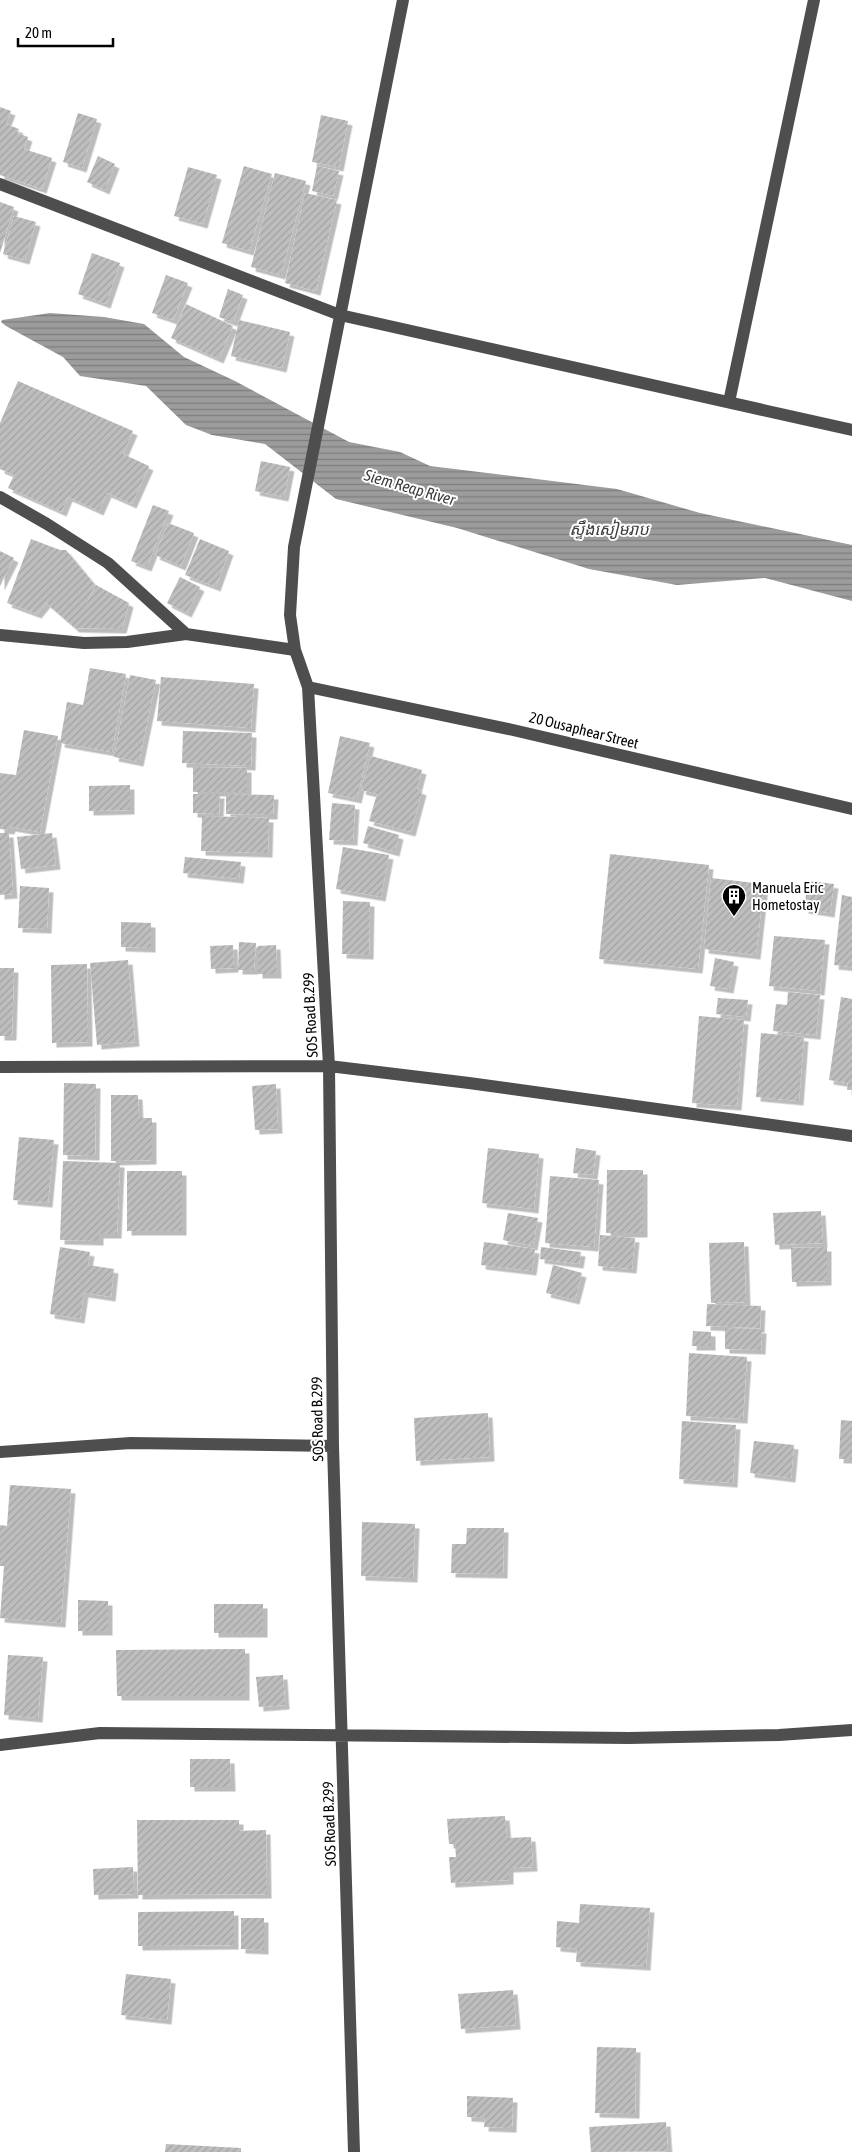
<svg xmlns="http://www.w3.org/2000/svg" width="852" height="2152" font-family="'Asap Condensed','Noto Sans Khmer',sans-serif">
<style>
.water{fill:url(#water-rules)}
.building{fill:url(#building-hatch);filter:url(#shadow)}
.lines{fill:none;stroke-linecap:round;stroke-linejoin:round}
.minor{stroke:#4e4e4e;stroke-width:12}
.labels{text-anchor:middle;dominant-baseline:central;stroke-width:4;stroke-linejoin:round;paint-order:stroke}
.street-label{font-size:15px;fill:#000;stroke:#fff}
.poi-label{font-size:15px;fill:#000;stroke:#fff;text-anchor:start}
.water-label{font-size:16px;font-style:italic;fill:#3d3d3d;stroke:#fff}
</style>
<defs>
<pattern id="water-rules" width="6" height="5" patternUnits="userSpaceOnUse" patternTransform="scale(1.25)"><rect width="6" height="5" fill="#9c9c9c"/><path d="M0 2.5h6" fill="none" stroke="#7d7d7d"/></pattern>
<pattern id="building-hatch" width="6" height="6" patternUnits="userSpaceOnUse" patternTransform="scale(1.25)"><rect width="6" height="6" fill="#bebebe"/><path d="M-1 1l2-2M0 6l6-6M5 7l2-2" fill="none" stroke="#a2a2a2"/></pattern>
<filter id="shadow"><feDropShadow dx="4.5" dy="4.5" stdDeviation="0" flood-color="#0004"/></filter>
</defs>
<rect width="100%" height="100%" fill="#fff"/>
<path class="water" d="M50 313 104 317 144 324 184 357 235 381 349 442 400 452 430 466 617 489 700 513 852 545V601L765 578 677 585 589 569 457 528 336 499 265 444 212 435 186 425 146 386 80 376 63 357 6 326 1 322 2 320Z"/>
<path class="building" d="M0 107 11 111 6 124 19 129 17 133 28 137 24 149 52 158 42 189 0 175Z
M78 113 97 119 82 168 63 162Z
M321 115 348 121 339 167 312 162Z
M98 156 115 164 105 190 87 182Z
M244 166 272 174 249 251 222 243Z
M317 166 339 171 333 196 312 191Z
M188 167 217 175 203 224 174 216Z
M275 173 306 181 281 275 251 267Z
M305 193 337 200 316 291 285 283Z
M0 202 14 207 0 253Z
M14 216 36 222 25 260 3 254Z
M92 253 120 263 106 304 78 294Z
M166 275 188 283 173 320 152 313Z
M228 289 243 295 233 322 219 317Z
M186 304 233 326 219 359 171 338Z
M239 320 290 332 282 368 231 356Z
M18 381 133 431 123 454 149 466 132 504 107 493 99 511 68 497 62 512 8 488 14 475 0 469V423Z
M261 461 290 467 284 497 255 491Z
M153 505 169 511 147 567 131 561Z
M168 523 194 533 181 566 155 555Z
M31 539 60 550H66L95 585 84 609 96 585 129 603 122 629 75 628 46 603 37 614 7 603Z
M200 539 229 551 216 587 185 575Z
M0 551 14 558 0 586Z
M180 577 200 587 187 613 167 603Z
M90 668 126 674 112 752 60 743 67 702 83 705Z
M130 675 156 680 139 762 114 757Z
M161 677 254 684 251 728 157 721Z
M24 730 58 736 40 832 11 827 10 830 0 829V773L16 775Z
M183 731 252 733 251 766 182 763Z
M340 736 370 743 357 799 328 793Z
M371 756 422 770 417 789 422 791 411 832 369 821 377 794 361 790Z
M193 767 247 768V792H193Z
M130 785V810L89 811V786Z
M193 794H220L219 814 193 813Z
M226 794 274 795 273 815 226 814Z
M332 803 355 805 353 841 329 840Z
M202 816 269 818 268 853 201 851Z
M368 826 399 835 395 852 363 843Z
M0 833H9L13 894 0 895Z
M52 833 56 865 21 869 17 837Z
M343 847 389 855 381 897 336 889Z
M610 854 709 865 698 969 599 959Z
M185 857 241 862 239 879 183 873Z
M711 878 764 884 756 955 704 949Z
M808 881 834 884 830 913 804 909Z
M20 886 49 888 47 929 18 928Z
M842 895 852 897V967L834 965Z
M343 901 370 902 369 955 342 954Z
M121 922 151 923V948L121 947Z
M774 936 825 940 820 991 769 986Z
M239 942 256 943 254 970H238Z
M233 945 234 968 211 969 210 946Z
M276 945 277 974H258V946Z
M715 958 734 962 729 989 710 986Z
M128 960 135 1042 97 1045 90 963Z
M87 964 88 1042 52 1043 51 965Z
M0 968H14L12 1036H0Z
M788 992 820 995 816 1035 773 1031 776 1004 787 1005Z
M841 997 852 999V1090H847L848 1083 829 1080Z
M718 998 748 1000 746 1017 716 1014Z
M699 1016 744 1020 737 1106 692 1103Z
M761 1033 804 1037 799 1101 756 1097Z
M64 1083 96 1084 95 1156 63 1155Z
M276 1084 278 1129 255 1130 252 1086Z
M111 1095H138L139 1118H152V1160L111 1161Z
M19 1137 54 1140 48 1203 13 1200Z
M488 1148 539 1154 534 1209 482 1203Z
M576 1148 596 1151 593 1175 573 1173Z
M63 1161 120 1163 117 1234H99V1241L60 1240Z
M607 1170H643V1233H606Z
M127 1171H182V1231H127Z
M550 1176 599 1180 594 1247 545 1243Z
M821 1211 823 1243 775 1245 773 1213Z
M508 1213 538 1218 533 1246 503 1240Z
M600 1235 635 1238 632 1269 598 1266Z
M484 1242 535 1249 532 1271 481 1265Z
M744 1242 746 1302 711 1303 709 1243Z
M60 1247 90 1252 88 1265 114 1269 111 1297 84 1293 80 1319 50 1314Z
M541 1247 581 1252 579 1264 540 1259Z
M827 1247V1281L792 1282 791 1248Z
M553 1265 582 1273 575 1300 546 1293Z
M707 1304 761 1306 760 1328 706 1326Z
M725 1328 762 1329 761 1350 725 1349Z
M693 1331 711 1332V1346H692Z
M689 1353 747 1357 743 1419 686 1416Z
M488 1413 490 1457 416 1461 414 1418Z
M841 1420 852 1421V1459H839Z
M682 1421 736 1425 733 1483 679 1479Z
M754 1441 794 1445 791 1478 750 1473Z
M10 1485 71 1489 61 1623 0 1618 4 1566H0V1525L7 1526Z
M362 1522 415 1524 413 1578 361 1576Z
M467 1528H504L503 1574 451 1573 452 1544H466Z
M78 1600 108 1601V1631H78Z
M214 1604H263V1633H214Z
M245 1649V1696H117L116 1650Z
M8 1655 43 1657 38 1718 4 1715Z
M283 1675 285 1705 259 1707 256 1677Z
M190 1759H230L231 1787H190Z
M505 1816 507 1838 531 1837 533 1867 509 1868V1880L451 1883 449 1857H456L455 1844H449L447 1819Z
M137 1820H239V1831L266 1830 267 1894 138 1895Z
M133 1867 134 1894 94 1895 93 1869Z
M580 1904 650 1908 646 1966 576 1962 577 1949 556 1947 557 1921 579 1923Z
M234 1911V1945L138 1946V1912Z
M241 1918H264V1950L241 1949Z
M126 1974 171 1979 167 2020 121 2015Z
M513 1990 516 2025 461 2029 458 1994Z
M597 2047 636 2048 635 2114 595 2113Z
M467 2096 513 2098 512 2128 484 2127 485 2118 467 2117Z
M666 2122 668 2151 591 2152 589 2127Z
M166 2144 241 2148V2152H165Z"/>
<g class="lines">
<path class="minor" d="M0 184 340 315 852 430
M729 402 814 0
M0 497 47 524 108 563 186 634 295 650
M0 635 84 643 127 642 186 634
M308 687 513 730 852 809
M0 1067 329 1066 469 1083 852 1136
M0 1452 131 1443 333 1446
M0 1745 100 1733 629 1738 779 1735 852 1730
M354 2152 333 1446 329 1066 308 687 295 650 290 615 294 547 403 0"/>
</g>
<defs>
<g id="building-pin" transform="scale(1.25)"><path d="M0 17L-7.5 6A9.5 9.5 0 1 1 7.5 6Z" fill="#000" stroke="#fff"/><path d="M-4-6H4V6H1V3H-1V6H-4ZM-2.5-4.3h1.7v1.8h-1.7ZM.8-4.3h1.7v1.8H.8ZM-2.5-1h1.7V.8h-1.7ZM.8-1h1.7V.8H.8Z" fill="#fff"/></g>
</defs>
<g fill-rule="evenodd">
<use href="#building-pin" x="734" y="896"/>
</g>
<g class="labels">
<g class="street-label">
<text transform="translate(584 730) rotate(14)">20 Ousaphear Street</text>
<text transform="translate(310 1015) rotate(-93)">SOS Road B.299</text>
<text transform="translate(317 1419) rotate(-91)">SOS Road B.299</text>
<text transform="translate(329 1824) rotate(-92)">SOS Road B.299</text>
</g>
<g class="poi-label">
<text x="752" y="887">Manuela Eric<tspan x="752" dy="17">Hometostay</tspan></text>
</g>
<g class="water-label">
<text transform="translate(410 487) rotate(16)">Siem Reap River</text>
<text x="609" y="529">ស្ទឹងសៀមរាប</text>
</g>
</g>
<path d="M18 38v8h95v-8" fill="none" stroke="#000000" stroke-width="2.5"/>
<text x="25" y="38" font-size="15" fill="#000000" stroke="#ffffff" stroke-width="4" paint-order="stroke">20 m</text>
</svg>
